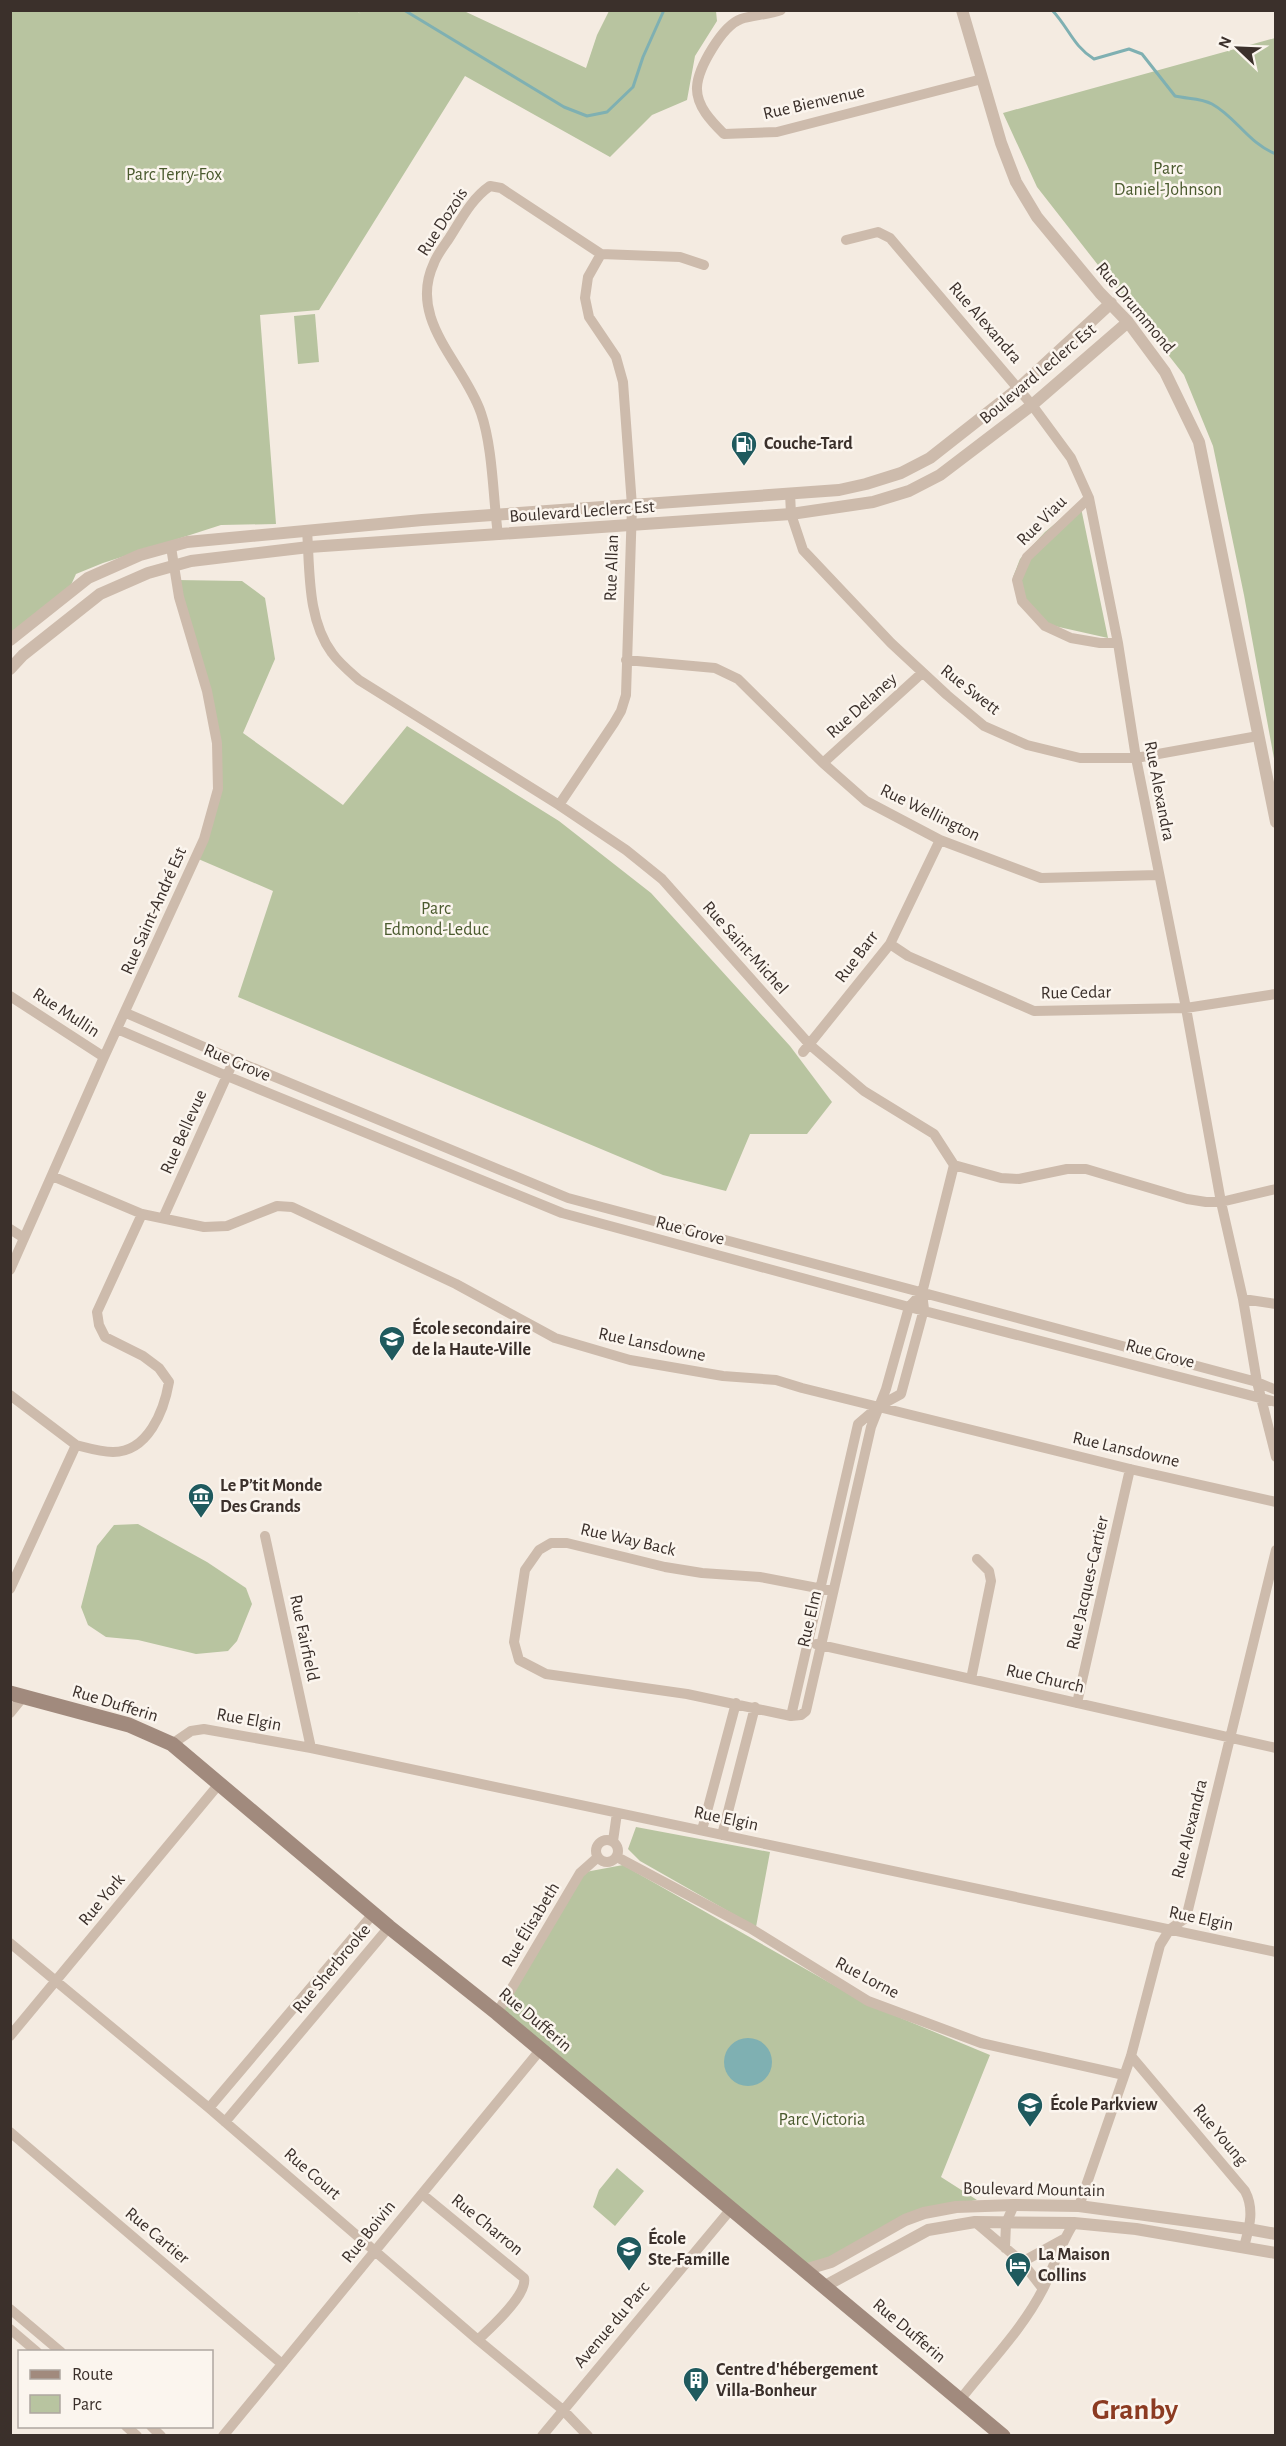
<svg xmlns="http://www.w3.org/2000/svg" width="1286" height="2446" font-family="'Alegreya Sans',sans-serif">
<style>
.green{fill:#b8c4a0}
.water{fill:#7fb0b2}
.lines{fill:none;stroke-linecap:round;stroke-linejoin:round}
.stream{stroke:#7fb0b2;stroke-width:3}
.minor{stroke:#cdbbac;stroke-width:10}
.tertiary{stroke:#cdbbac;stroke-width:12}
.secondary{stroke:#a18a7d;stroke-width:15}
.labels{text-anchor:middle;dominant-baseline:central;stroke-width:5;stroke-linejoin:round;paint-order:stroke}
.street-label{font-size:18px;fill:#3b302b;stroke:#fbf5ee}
.park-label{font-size:18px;fill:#4a5a2e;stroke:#fbf5ee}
.poi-label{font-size:18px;font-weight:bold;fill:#3b302b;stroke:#fbf5ee;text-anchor:start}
.town-label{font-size:30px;font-weight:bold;fill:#8c3b22;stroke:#fbf5ee}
</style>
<rect width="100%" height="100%" fill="#f4ebe1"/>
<path class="green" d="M355 10 361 14 357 11H464L586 68 597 35 609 11H716L717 21 695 56 687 100 652 115 610 157 465 76 319 310 260 315 276 524 221 525 103 563 76 574 71 585 11 633 10 11Z
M1275 38H1276L1275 764 1244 595 1213 446 1184 375 1037 187 1003 113Z
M315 314 319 362 298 364 294 316Z
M1080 503 1108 638 1050 625 1026 606 1013 577 1020 559 1045 532Z
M176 580 242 581 265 598 275 659 243 733 343 805 407 726 559 821 651 893 790 1046 832 1102 807 1134H750L726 1191 663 1175 238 997 273 891 196 858 218 789 217 743Z
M138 1524 207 1562 246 1588 252 1604 237 1641 228 1651 196 1654 138 1640 106 1637 88 1625 81 1607 97 1546 114 1525Z
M636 1827 770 1852 756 1927 640 1861 628 1849Z
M623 1865 867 2004 990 2055 941 2177 977 2200 921 2210 806 2269 497 2013 580 1873Z
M617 2168 644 2191 615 2226 593 2207 599 2190Z"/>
<path class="water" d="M724 2062a24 24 0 1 1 48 0a24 24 0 1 1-48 0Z"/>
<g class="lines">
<path class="stream" d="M404 10 564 107 587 116 607 112 633 87 643 57 664 10
M1052 10C1069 28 1073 46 1094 59L1129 49 1142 54 1175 96C1188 99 1201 98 1212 104 1236 117 1249 144 1276 154"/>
<path class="minor" d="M781 10C768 15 753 15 741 19 722 26 698 68 697 87 696 106 712 122 724 134L777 132 982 79
M846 240 878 232 890 238 1032 405 1071 458 1089 498 1118 643 1136 758 1186 1008 1221 1202 1243 1299 1257 1382 1276 1457
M790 493 791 514 803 550 891 643 947 695 984 726 1027 745 1080 758H1136L1258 736
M1089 498 1027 557 1017 580 1022 601 1045 626 1071 638 1100 643H1118
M307 530C310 571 307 619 332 653 339 663 350 672 359 680L559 805 626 850 662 879 810 1045 864 1091 934 1134 954 1165 1001 1178 1019 1179 1067 1169H1086L1187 1199 1206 1202H1221L1276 1189
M498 535C493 498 493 448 481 413 464 363 407 320 434 263 437 255 443 247 448 240 461 220 471 199 490 186L501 188 601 254 680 257 704 265
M626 660 715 668 738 679 823 763 866 801 940 840 1041 878 1158 875
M823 763 922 673
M559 805 614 723 621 711 626 695 632 506 623 382 616 357 589 317 585 298 588 277 601 254
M890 944 908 956 1034 1011 1186 1008 1276 994
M10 996 104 1057
M126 1013 234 1060 568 1198 1257 1382 1276 1390
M117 1029 227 1076 562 1213 909 1307 1276 1402
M803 1052 890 944 940 840
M52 1176 142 1214 204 1227 227 1226 277 1206 292 1207 456 1284 555 1338 630 1360 723 1376 776 1380 802 1388 1130 1469 1276 1502
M163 1218 234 1060
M10 1229 24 1238
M10 1270 104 1057 204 839 218 789 217 743 207 691 179 597 171 547
M1243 1299 1276 1304
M10 1395 76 1445 10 1589
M76 1445C88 1448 100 1452 113 1452 148 1452 164 1411 169 1382L159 1368 143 1356 105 1337 99 1325 97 1312 142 1214
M265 1536 311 1748
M833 1591 760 1577 702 1573 665 1567 567 1543H551L539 1550 525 1570 514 1642 519 1660 546 1674 687 1694 791 1716 801 1715 806 1711 871 1427 886 1389 909 1307 922 1293
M816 1644 1276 1748
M971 1679 991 1581 989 1571 977 1559
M1077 1703 1130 1469
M10 1713 23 1697
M791 1716 858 1424 879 1406 901 1394 924 1309 922 1293 954 1165
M172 1744 191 1731 204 1729 311 1748 1276 1952
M702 1830 736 1703
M722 1835 755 1707
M596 1851a11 11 0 1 1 22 0a11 11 0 1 1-22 0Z
M613 1841 617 1813
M617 1857 750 1928 868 2001 981 2043 1124 2075
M10 1943 209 2108 478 2340 563 2410 588 2436
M497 2013 580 1873 598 1857
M10 2036 219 1784
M1131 2056 1245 2191C1255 2210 1249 2228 1244 2247
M209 2108 373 1914
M225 2122 389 1927
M10 2132 282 2364
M422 2194 524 2278C528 2295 490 2328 478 2340
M1079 2206 1131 2056 1160 1945 1170 1929 1186 1918 1276 1550
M975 2222 1022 2262 1043 2289
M1005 2248 1006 2223 1014 2205
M1022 2262 1064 2239
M10 2309 61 2352
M10 2329 37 2352
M960 2400C988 2364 1022 2330 1043 2289 1054 2267 1060 2244 1074 2223
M126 2426 137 2436
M151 2426 161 2436
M223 2436 541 2049
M542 2436 731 2209"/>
<path class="tertiary" d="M962 10 1001 143 1016 182 1037 217 1100 293 1128 322 1165 372 1199 442 1276 822
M10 640 88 578 140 555 187 542 422 520 839 490 866 484 901 473 930 458 1019 388 1111 303
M10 669 23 655 100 594 148 573 191 561 309 547 791 514 873 502 909 491 940 475 1032 405 1128 322
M804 2270 831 2262 905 2220 924 2213 956 2207 1014 2205 1079 2206 1248 2229 1276 2234
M825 2286 928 2230 975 2222 1074 2223 1136 2229 1276 2253"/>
<path class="secondary" d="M10 1693 129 1725 172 1744 389 1927 497 2013 1003 2436"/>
</g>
<defs>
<g id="fuel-pin" transform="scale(1.35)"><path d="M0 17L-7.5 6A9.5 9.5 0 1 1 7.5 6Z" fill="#1f5a5e" stroke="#fbf5ee"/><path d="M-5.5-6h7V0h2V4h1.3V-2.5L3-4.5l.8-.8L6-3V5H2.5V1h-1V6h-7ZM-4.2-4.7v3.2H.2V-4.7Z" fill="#fff"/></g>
<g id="school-pin" transform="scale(1.35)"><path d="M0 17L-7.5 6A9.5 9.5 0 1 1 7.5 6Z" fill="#1f5a5e" stroke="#fbf5ee"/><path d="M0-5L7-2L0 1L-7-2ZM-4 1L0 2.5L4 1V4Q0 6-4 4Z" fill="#fff"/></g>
<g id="museum-pin" transform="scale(1.35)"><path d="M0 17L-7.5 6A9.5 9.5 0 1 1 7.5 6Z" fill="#1f5a5e" stroke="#fbf5ee"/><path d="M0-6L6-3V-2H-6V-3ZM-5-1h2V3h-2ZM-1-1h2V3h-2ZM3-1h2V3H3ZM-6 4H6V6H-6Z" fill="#fff"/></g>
<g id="hotel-pin" transform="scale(1.35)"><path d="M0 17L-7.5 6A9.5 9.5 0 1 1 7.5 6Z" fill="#1f5a5e" stroke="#fbf5ee"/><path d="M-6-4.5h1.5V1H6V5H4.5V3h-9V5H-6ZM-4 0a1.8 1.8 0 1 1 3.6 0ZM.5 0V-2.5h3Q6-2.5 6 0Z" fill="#fff"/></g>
<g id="building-pin" transform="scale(1.35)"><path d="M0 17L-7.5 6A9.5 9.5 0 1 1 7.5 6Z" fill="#1f5a5e" stroke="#fbf5ee"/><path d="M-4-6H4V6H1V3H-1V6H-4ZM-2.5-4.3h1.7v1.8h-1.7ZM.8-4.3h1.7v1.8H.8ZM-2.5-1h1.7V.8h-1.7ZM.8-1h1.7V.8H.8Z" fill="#fff"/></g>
</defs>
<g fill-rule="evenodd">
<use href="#fuel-pin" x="744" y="444"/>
<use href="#school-pin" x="392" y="1339"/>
<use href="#museum-pin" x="201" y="1496"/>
<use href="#school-pin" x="1030" y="2105"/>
<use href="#school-pin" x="629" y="2249"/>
<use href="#hotel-pin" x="1018" y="2265"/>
<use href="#building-pin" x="696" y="2380"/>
</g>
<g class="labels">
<g class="street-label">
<text transform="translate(814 103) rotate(-13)">Rue Bienvenue</text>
<text transform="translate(443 222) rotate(-57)">Rue Dozois</text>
<text transform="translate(1135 308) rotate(50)">Rue Drummond</text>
<text transform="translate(985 323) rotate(49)">Rue Alexandra</text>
<text transform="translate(1038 374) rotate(-40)">Boulevard Leclerc Est</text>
<text transform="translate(582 512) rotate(-4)">Boulevard Leclerc Est</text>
<text transform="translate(1042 521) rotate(-45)">Rue Viau</text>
<text transform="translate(612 568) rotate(-88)">Rue Allan</text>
<text transform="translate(970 690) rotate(38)">Rue Swett</text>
<text transform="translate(862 706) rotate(-42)">Rue Delaney</text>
<text transform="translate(1159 791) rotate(79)">Rue Alexandra</text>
<text transform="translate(930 813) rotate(26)">Rue Wellington</text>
<text transform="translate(154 911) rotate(-66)">Rue Saint-André Est</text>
<text transform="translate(745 948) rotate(48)">Rue Saint-Michel</text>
<text transform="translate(857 957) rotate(-53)">Rue Barr</text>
<text transform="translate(1076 993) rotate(-1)">Rue Cedar</text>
<text transform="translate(66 1013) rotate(33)">Rue Mullin</text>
<text transform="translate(237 1063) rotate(23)">Rue Grove</text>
<text transform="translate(184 1132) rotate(-66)">Rue Bellevue</text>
<text transform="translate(690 1231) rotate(15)">Rue Grove</text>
<text transform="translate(652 1345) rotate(12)">Rue Lansdowne</text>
<text transform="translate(1160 1354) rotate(15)">Rue Grove</text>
<text transform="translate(1126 1450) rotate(13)">Rue Lansdowne</text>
<text transform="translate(628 1540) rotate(13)">Rue Way Back</text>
<text transform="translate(1088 1583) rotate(-77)">Rue Jacques-Cartier</text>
<text transform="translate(810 1619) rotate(-77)">Rue Elm</text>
<text transform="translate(304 1638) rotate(78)">Rue Fairfield</text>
<text transform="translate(1045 1679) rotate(13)">Rue Church</text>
<text transform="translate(115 1704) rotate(17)">Rue Dufferin</text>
<text transform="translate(249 1720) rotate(10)">Rue Elgin</text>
<text transform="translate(726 1819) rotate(12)">Rue Elgin</text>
<text transform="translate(1190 1829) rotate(-76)">Rue Alexandra</text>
<text transform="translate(102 1900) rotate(-50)">Rue York</text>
<text transform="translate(1201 1919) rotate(12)">Rue Elgin</text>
<text transform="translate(531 1925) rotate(-59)">Rue Élisabeth</text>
<text transform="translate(332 1969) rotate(-50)">Rue Sherbrooke</text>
<text transform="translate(867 1978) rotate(28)">Rue Lorne</text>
<text transform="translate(535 2020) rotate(40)">Rue Dufferin</text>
<text transform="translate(1220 2135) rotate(50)">Rue Young</text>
<text transform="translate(312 2174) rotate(41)">Rue Court</text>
<text transform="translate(1034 2190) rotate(1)">Boulevard Mountain</text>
<text transform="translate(487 2225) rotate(39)">Rue Charron</text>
<text transform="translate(369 2232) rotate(-51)">Rue Boivin</text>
<text transform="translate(157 2236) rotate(40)">Rue Cartier</text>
<text transform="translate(612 2325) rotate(-50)">Avenue du Parc</text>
<text transform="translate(909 2331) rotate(40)">Rue Dufferin</text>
</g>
<g class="park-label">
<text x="1168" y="169">Parc<tspan x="1168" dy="21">Daniel-Johnson</tspan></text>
<text x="174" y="175">Parc Terry-Fox</text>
<text x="436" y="909">Parc<tspan x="436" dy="21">Edmond-Leduc</tspan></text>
<text x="822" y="2120">Parc Victoria</text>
</g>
<g class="poi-label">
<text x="764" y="444">Couche-Tard</text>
<text x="412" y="1329">École secondaire<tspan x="412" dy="21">de la Haute-Ville</tspan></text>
<text x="220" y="1486">Le P’tit Monde<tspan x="220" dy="21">Des Grands</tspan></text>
<text x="1050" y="2105">École Parkview</text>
<text x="648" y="2239">École<tspan x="648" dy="21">Ste-Famille</tspan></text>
<text x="1038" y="2255">La Maison<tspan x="1038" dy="21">Collins</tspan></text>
<text x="716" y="2370">Centre d'hébergement<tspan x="716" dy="21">Villa-Bonheur</tspan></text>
</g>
<g class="town-label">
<text x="1135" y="2410">Granby</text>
</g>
</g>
<rect width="1286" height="2446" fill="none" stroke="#3b302b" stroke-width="24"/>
<rect x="18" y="2350" width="195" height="78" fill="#fbf5ee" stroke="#aea6a0" stroke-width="1.5"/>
<rect x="30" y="2370" width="30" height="9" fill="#a18a7d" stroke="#aea6a0" stroke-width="1.5"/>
<text x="72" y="2380" font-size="18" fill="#3b302b">Route</text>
<rect x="30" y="2395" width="30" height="18" fill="#b8c4a0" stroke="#aea6a0" stroke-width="1.5"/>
<text x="72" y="2410" font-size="18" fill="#3b302b">Parc</text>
<g transform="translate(1238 48) rotate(293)" stroke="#fbf5ee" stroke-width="4.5" paint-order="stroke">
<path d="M0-4.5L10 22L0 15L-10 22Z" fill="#3b302b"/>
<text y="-9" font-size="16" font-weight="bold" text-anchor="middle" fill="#3b302b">N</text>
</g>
</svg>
